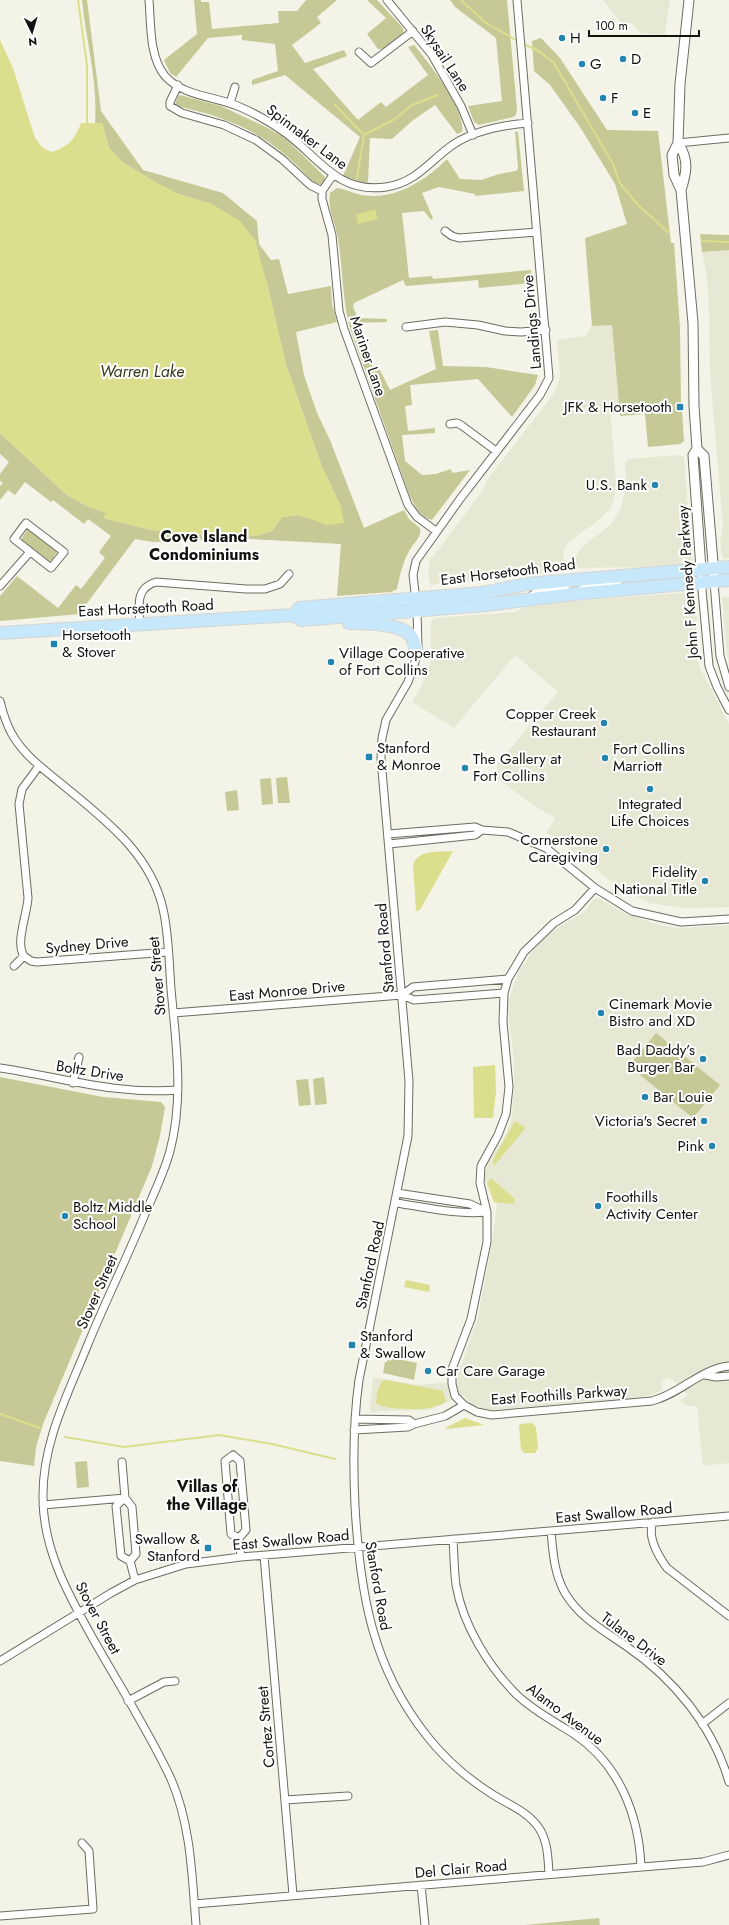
<svg xmlns="http://www.w3.org/2000/svg" width="729" height="1925" font-family="Jost,sans-serif">
<style>
.built{fill:#e7e8d4}
.green{fill:#c6c896}
.water{fill:#dbde8d}
.lines{fill:none;stroke-linecap:round;stroke-linejoin:round}
.stream{stroke:#dbde8d;stroke-width:2}
.minor-casing{stroke:#6c6d62;stroke-width:9}
.tertiary-casing{stroke:#6c6d62;stroke-width:11}
.primary-casing{stroke:#d4d4d4;stroke-width:14}
.minor{stroke:#fff;stroke-width:7}
.tertiary{stroke:#fff;stroke-width:9}
.primary{stroke:#c7e8fa;stroke-width:12}
.poi-dot{fill:#2484b0;stroke:#fff;stroke-width:1.5}
.labels{text-anchor:middle;dominant-baseline:central;stroke-width:4;stroke-linejoin:round;paint-order:stroke}
.poi-label{font-size:15px;fill:#12120e;stroke:#fff;text-anchor:start}
.street-label{font-size:15px;fill:#12120e;stroke:#fff}
.water-label{font-size:16px;font-style:italic;fill:#363715;stroke:#fff}
.neighbourhood-label{font-size:16px;font-weight:bold;fill:#12120e;stroke:#fff}
</style>
<rect width="100%" height="100%" fill="#f3f4e7"/>
<path class="built" d="M603 0H670L665 35 642 33 631 23 623 25Z
M729 250V558L725 559 722 556 720 540 723 526 710 374 709 316 707 278 702 252Z
M612 325 619 406 610 407 616 482 614 500 609 510 601 518 568 543 563 552 564 561 561 570 553 573 435 584 431 587 428 576 430 559 438 550 482 491 487 480 552 396 558 384 560 375 557 340 586 336 592 326Z
M679 455 684 457 685 469 692 560 689 563 646 567 576 568 575 559 580 549 611 524 621 508 626 485 625 463 628 459Z
M692 592 696 596 697 617 696 629 700 668 729 724V907L683 908 649 903 617 886 557 838 546 833 555 818 533 805 498 779 497 764 558 692 515 655 454 728 412 702 422 685 431 661V621L435 618 515 612 522 608 564 602Z
M722 597H729V665L726 645Z
M598 898 626 914 663 926 678 928 729 925V1463L703 1466 697 1407 685 1405 680 1400 687 1396V1394L674 1381 667 1377 661 1382 663 1388 660 1391 651 1395 635 1398 489 1410 472 1404 463 1395 430 1410 381 1411 371 1413 370 1408 373 1377 419 1385 458 1381V1372L463 1361 478 1317 493 1238 497 1204 494 1202 485 1181V1174L488 1162 505 1136 511 1121 514 1093V1062L508 1011 509 1000 518 973 538 944 553 931 585 911 593 900Z"/>
<path class="green" d="M82 0H87L101 111 143 170 223 193 257 221 259 244 271 260 279 259 288 294 331 286 332 304 337 322 296 332 304 375 317 413 330 440 364 528 404 510 409 519 420 528C422 536 415 542 411 548 403 560 400 575 397 589L391 592 337 596 341 544 231 538 153 542 135 539 79 614 0 621V596L17 576 58 608 76 585 81 589 105 558 99 552 111 536 88 519 84 524 53 500 51 502 25 482 15 495 8 490 0 500V486L3 483 0 481V474L9 462 0 454V433L67 495 89 507 107 513 104 518 151 530 206 535 217 531 256 536 272 531 282 517 299 515 313 519 341 507 322 467 286 365 267 283 212 204 178 194 153 181 122 162 109 148 102 123H95C98 80 86 42 82 0Z
M194 0H201V2H209L212 29 279 23 278 11H297L306 0H337L317 17 321 23 292 45 305 63 344 50 347 56 313 69 358 120 381 102 386 107 428 75 408 47 414 45C428 62 466 109 462 132L457 134 435 105 412 121 392 139 370 138 368 182H362L343 176 360 137 285 75 252 85V80L278 71 275 44 242 40V35L208 38 176 77 170 73 164 60 197 34Z
M367 0H377L403 28 404 34 385 49H378L367 34 386 18Z
M450 0H507L517 109 516 115 513 117 479 125 474 122 468 106 502 101 496 38 455 7Z
M541 38 560 58 607 130 658 131 671 243H674L680 328 681 403 678 404V411H682L684 441 680 444 648 447 645 414 620 416 612 325 592 326 585 238 627 224 615 184 580 127 550 85 534 71 532 41Z
M180 95 221 106 268 128 286 139 325 177 324 183 321 185 313 182C284 151 260 132 220 118 205 112 190 110 175 105L178 96Z
M515 131 518 132 524 191 475 196V194L439 187 422 193 433 218 431 220 424 211 402 213 409 278 432 276 433 279 531 270 532 283 479 288 478 280 406 286 403 280 354 303 353 307 358 318 387 319V322L355 323 354 327 375 371 380 370 390 390 436 369 429 331 438 330 443 366 486 367 538 375 535 385 512 417 478 379 410 385 412 405 405 406 408 431 435 428V433L402 435 405 461 422 475 436 474 451 469 452 473 470 470 432 520C419 517 414 504 409 494L350 328C342 298 343 269 338 239 336 224 327 208 330 193L337 188C345 189 353 193 361 195 394 201 425 181 447 159L460 179 481 180 499 174 516 171 518 168Z
M700 234 729 235V250L702 252Z
M28 529 57 552 52 560 49 561 21 539Z
M287 777 290 803H278L276 778Z
M271 778 273 804 262 805 260 779Z
M237 790 239 810 227 811 225 792Z
M656 1033 720 1085 693 1118 629 1066Z
M0 1077 103 1097 161 1102 165 1107 160 1136 152 1166 43 1424 36 1447 34 1466 0 1461Z
M324 1077 327 1104 315 1105 313 1079Z
M308 1079 311 1105 299 1106 296 1080Z
M388 1357 417 1363 414 1380 383 1373 385 1362H387Z
M87 1461 89 1487 77 1488 75 1462Z
M599 1918 600 1925H525Z"/>
<path class="water" d="M0 40 13 68 35 138 43 148 52 152C68 147 75 139 81 123H102L109 148 122 162 153 181 178 194 212 204 240 221 255 240 267 283 286 365 322 467 341 507 344 523 327 525 299 515 282 517 272 531 256 536 217 531 206 535 151 530 103 518 106 513 89 507 67 495 0 433Z
M375 209 378 219 358 224 356 215Z
M453 851 420 910 416 911 413 865C418 849 439 852 453 851Z
M495 1065 496 1092 493 1118H474L473 1067Z
M515 1121 525 1127 524 1130 494 1166 493 1160Z
M491 1178 515 1199 513 1204 494 1202 487 1183Z
M406 1280 430 1285 429 1292 404 1287Z
M386 1380 443 1391 446 1402C441 1404 435 1407 429 1408 419 1410 383 1410 376 1403L377 1393 382 1381Z
M465 1418 484 1425 446 1429 447 1427Z
M532 1423 536 1427 538 1448 535 1453H524L521 1449 519 1427 520 1424Z"/>
<g class="lines">
<path class="stream" d="M78 0 87 65V123
M461 0 486 23 518 41
M522 43 540 52 554 63 613 164 620 183 637 204 669 233
M335 105 364 135 357 178
M364 135 395 119 412 105 438 95
M702 241 729 242
M0 1414 40 1428
M65 1437 124 1447 219 1435 272 1444 335 1459"/>
<g class="minor-casing">
<path id="minor" d="M149 0C151 23 149 57 165 76 184 97 216 96 240 107 256 114 272 123 287 134 319 158 338 194 386 187 418 182 430 160 454 144 476 130 503 125 528 123
M387 0 432 55 461 106 473 135
M517 0 549 378 540 395 460 499 416 561 413 575 417 610 418 647 415 662 408 682 386 720 382 738 381 759 409 1081 408 1136 359 1380C353 1422 353 1464 355 1506 360 1593 372 1667 427 1736 445 1759 468 1779 492 1794 509 1805 527 1811 539 1828 548 1842 548 1858 549 1874
M359 52 371 63 413 31
M178 85 170 102V106L182 113 224 125 256 140 282 159 310 185 322 191
M230 103 235 87
M678 143 729 138
M333 175 322 191V199L332 235 339 311 344 329 408 505 417 517 436 531
M445 231 452 236 459 238 537 232
M406 327 445 322 478 325 505 331 521 332 546 330
M450 424 457 423 461 425 496 451
M26 523 64 552 51 568 14 539Z
M701 579 709 666 717 687 729 710
M714 582 720 656 729 687
M0 586 30 552
M578 592 589 585 614 583 619 580
M528 599 535 593 563 590 570 580
M140 624C139 606 135 588 156 582L246 589H265L280 584 289 574
M0 701C3 714 7 727 15 739 26 756 42 768 58 781 101 817 150 851 163 909 169 935 169 963 171 989 176 1043 184 1098 170 1151 164 1173 154 1193 145 1214 127 1258 106 1300 88 1344 68 1394 42 1443 43 1498 43 1549 68 1594 92 1637 118 1683 149 1732 171 1779 191 1825 192 1876 196 1925
M388 834 475 827 482 830 508 832 546 848 595 888 632 911 681 922 729 919
M389 844 475 835 482 830
M24 956C15 943 27 915 28 898L19 804 22 789 39 766
M14 966 24 956 31 961 37 962 168 952
M402 995 413 987 508 979
M173 1013 402 995 414 1000 504 993
M0 1068C61 1077 114 1095 178 1090
M73 1083 79 1057
M397 1193 470 1204 487 1212
M396 1203C425 1207 456 1215 486 1212
M705 1375 716 1377 729 1376
M464 1405 455 1396 452 1384V1369L471 1319 487 1242V1212L480 1183 481 1166 498 1135 506 1114 509 1087 503 1022 504 993 508 979 524 952 554 923 575 910 595 888
M355 1419 409 1420 414 1424
M354 1430 408 1427 414 1424 445 1416 464 1405 477 1412 492 1415 652 1401C680 1394 700 1369 729 1366
M122 1462 125 1498 132 1507 136 1554 130 1561 135 1580
M125 1498 116 1506 121 1556 130 1561
M43 1505 125 1498
M653 1522C647 1537 659 1557 667 1568L729 1616
M551 1531C553 1553 554 1573 565 1593 580 1618 603 1630 626 1646 674 1679 713 1726 729 1782
M239 1538 231 1534 225 1461 233 1455 240 1461 246 1530 239 1538 241 1557
M453 1539C454 1554 454 1570 456 1585 463 1625 488 1666 517 1695 535 1712 554 1721 574 1734 619 1764 639 1815 641 1867
M264 1556 293 1895
M0 1661 111 1593 135 1580 186 1564 241 1557 729 1516
M128 1701 164 1682 175 1681
M702 1724 729 1703
M285 1800 348 1796
M421 1885 425 1925
M194 1904 703 1862 729 1855
M0 1916 93 1909 89 1851 82 1843"/>
</g>
<g class="tertiary-casing">
<path id="tertiary" d="M678 143C689 159 687 172 681 190L693 323 694 406 697 449 704 456 714 574
M681 190 674 175 672 155 678 143 680 84 689 0
M697 449 693 455 701 569"/>
</g>
<g class="primary-casing">
<path id="primary" d="M294 615 299 608 483 593 527 584 729 567
M349 623C365 623 397 623 409 634 415 639 415 648 416 655
M0 633 294 615 301 620 485 605 574 594 729 580"/>
</g>
<use href="#minor" class="minor"/>
<use href="#tertiary" class="tertiary"/>
<use href="#primary" class="primary"/>
</g>
<g class="poi-dot">
<circle cx="562" cy="38" r="4"/>
<circle cx="623" cy="59" r="4"/>
<circle cx="582" cy="64" r="4"/>
<circle cx="603" cy="98" r="4"/>
<circle cx="635" cy="113" r="4"/>
<rect x="676" y="403" width="8" height="8" rx="2"/>
<circle cx="655" cy="485" r="4"/>
<rect x="50" y="640" width="8" height="8" rx="2"/>
<circle cx="331" cy="662" r="4"/>
<circle cx="604" cy="723" r="4"/>
<rect x="365" y="753" width="8" height="8" rx="2"/>
<circle cx="605" cy="758" r="4"/>
<circle cx="465" cy="768" r="4"/>
<circle cx="650" cy="789" r="4"/>
<circle cx="606" cy="849" r="4"/>
<circle cx="705" cy="881" r="4"/>
<circle cx="601" cy="1013" r="4"/>
<circle cx="703" cy="1059" r="4"/>
<circle cx="645" cy="1097" r="4"/>
<circle cx="704" cy="1121" r="4"/>
<circle cx="712" cy="1146" r="4"/>
<circle cx="598" cy="1206" r="4"/>
<circle cx="65" cy="1216" r="4"/>
<rect x="348" y="1341" width="8" height="8" rx="2"/>
<circle cx="428" cy="1371" r="4"/>
<rect x="204" y="1544" width="8" height="8" rx="2"/>
</g>
<g class="labels">
<g class="poi-label">
<text x="570" y="38">H</text>
<text x="631" y="59">D</text>
<text x="590" y="64">G</text>
<text x="611" y="98">F</text>
<text x="643" y="113">E</text>
<text x="672" y="407" text-anchor="end">JFK &amp; Horsetooth</text>
<text x="647" y="485" text-anchor="end">U.S. Bank</text>
<text x="62" y="635">Horsetooth<tspan x="62" dy="17">&amp; Stover</tspan></text>
<text x="339" y="653">Village Cooperative<tspan x="339" dy="17">of Fort Collins</tspan></text>
<text x="596" y="714" text-anchor="end">Copper Creek<tspan x="596" dy="17">Restaurant</tspan></text>
<text x="377" y="748">Stanford<tspan x="377" dy="17">&amp; Monroe</tspan></text>
<text x="613" y="749">Fort Collins<tspan x="613" dy="17">Marriott</tspan></text>
<text x="473" y="759">The Gallery at<tspan x="473" dy="17">Fort Collins</tspan></text>
<text x="650" y="804" text-anchor="middle">Integrated<tspan x="650" dy="17">Life Choices</tspan></text>
<text x="598" y="840" text-anchor="end">Cornerstone<tspan x="598" dy="17">Caregiving</tspan></text>
<text x="697" y="872" text-anchor="end">Fidelity<tspan x="697" dy="17">National Title</tspan></text>
<text x="609" y="1004">Cinemark Movie<tspan x="609" dy="17">Bistro and XD</tspan></text>
<text x="695" y="1050" text-anchor="end">Bad Daddy’s<tspan x="695" dy="17">Burger Bar</tspan></text>
<text x="653" y="1097">Bar Louie</text>
<text x="696" y="1121" text-anchor="end">Victoria's Secret</text>
<text x="704" y="1146" text-anchor="end">Pink</text>
<text x="606" y="1197">Foothills<tspan x="606" dy="17">Activity Center</tspan></text>
<text x="73" y="1207">Boltz Middle<tspan x="73" dy="17">School</tspan></text>
<text x="360" y="1336">Stanford<tspan x="360" dy="17">&amp; Swallow</tspan></text>
<text x="436" y="1371">Car Care Garage</text>
<text x="200" y="1539" text-anchor="end">Swallow &amp;<tspan x="200" dy="17">Stanford</tspan></text>
</g>
<g class="street-label">
<text transform="translate(445 58) rotate(57)">Skysail Lane</text>
<text transform="translate(307 137) rotate(37)">Spinnaker Lane</text>
<text transform="translate(532 322) rotate(-95)">Landings Drive</text>
<text transform="translate(368 356) rotate(71)">Mariner Lane</text>
<text transform="translate(508 572) rotate(-7)">East Horsetooth Road</text>
<text transform="translate(688 582) rotate(-94)">John F Kennedy Parkway</text>
<text transform="translate(146 608) rotate(-3)">East Horsetooth Road</text>
<text transform="translate(87 945) rotate(-5)">Sydney Drive</text>
<text transform="translate(385 948) rotate(-95)">Stanford Road</text>
<text transform="translate(157 976) rotate(-95)">Stover Street</text>
<text transform="translate(287 991) rotate(-5)">East Monroe Drive</text>
<text transform="translate(90 1071) rotate(9)">Boltz Drive</text>
<text transform="translate(370 1265) rotate(-78)">Stanford Road</text>
<text transform="translate(97 1292) rotate(-66)">Stover Street</text>
<text transform="translate(559 1395) rotate(-4)">East Foothills Parkway</text>
<text transform="translate(614 1513) rotate(-5)">East Swallow Road</text>
<text transform="translate(291 1540) rotate(-5)">East Swallow Road</text>
<text transform="translate(378 1586) rotate(80)">Stanford Road</text>
<text transform="translate(98 1618) rotate(62)">Stover Street</text>
<text transform="translate(634 1639) rotate(37)">Tulane Drive</text>
<text transform="translate(565 1714) rotate(37)">Alamo Avenue</text>
<text transform="translate(266 1727) rotate(-95)">Cortez Street</text>
<text transform="translate(461 1869) rotate(-5)">Del Clair Road</text>
</g>
<g class="water-label">
<text x="142" y="371">Warren Lake</text>
</g>
<g class="neighbourhood-label">
<text x="204" y="536">Cove Island<tspan x="204" dy="18">Condominiums</tspan></text>
<text x="207" y="1486">Villas of<tspan x="207" dy="18">the Village</tspan></text>
</g>
</g>
<g transform="translate(32 32) rotate(175)" stroke="#ffffff" stroke-width="3" paint-order="stroke">
<path d="M0-3L7 15L0 10L-7 15Z" fill="#12120e"/>
<text y="-6" font-size="11" font-weight="bold" text-anchor="middle" fill="#12120e">N</text>
</g>
<path d="M589 30v6h110v-6" fill="none" stroke="#12120e" stroke-width="2"/>
<text x="595" y="30" font-size="12" fill="#12120e" stroke="#ffffff" stroke-width="3" paint-order="stroke">100 m</text>
</svg>
